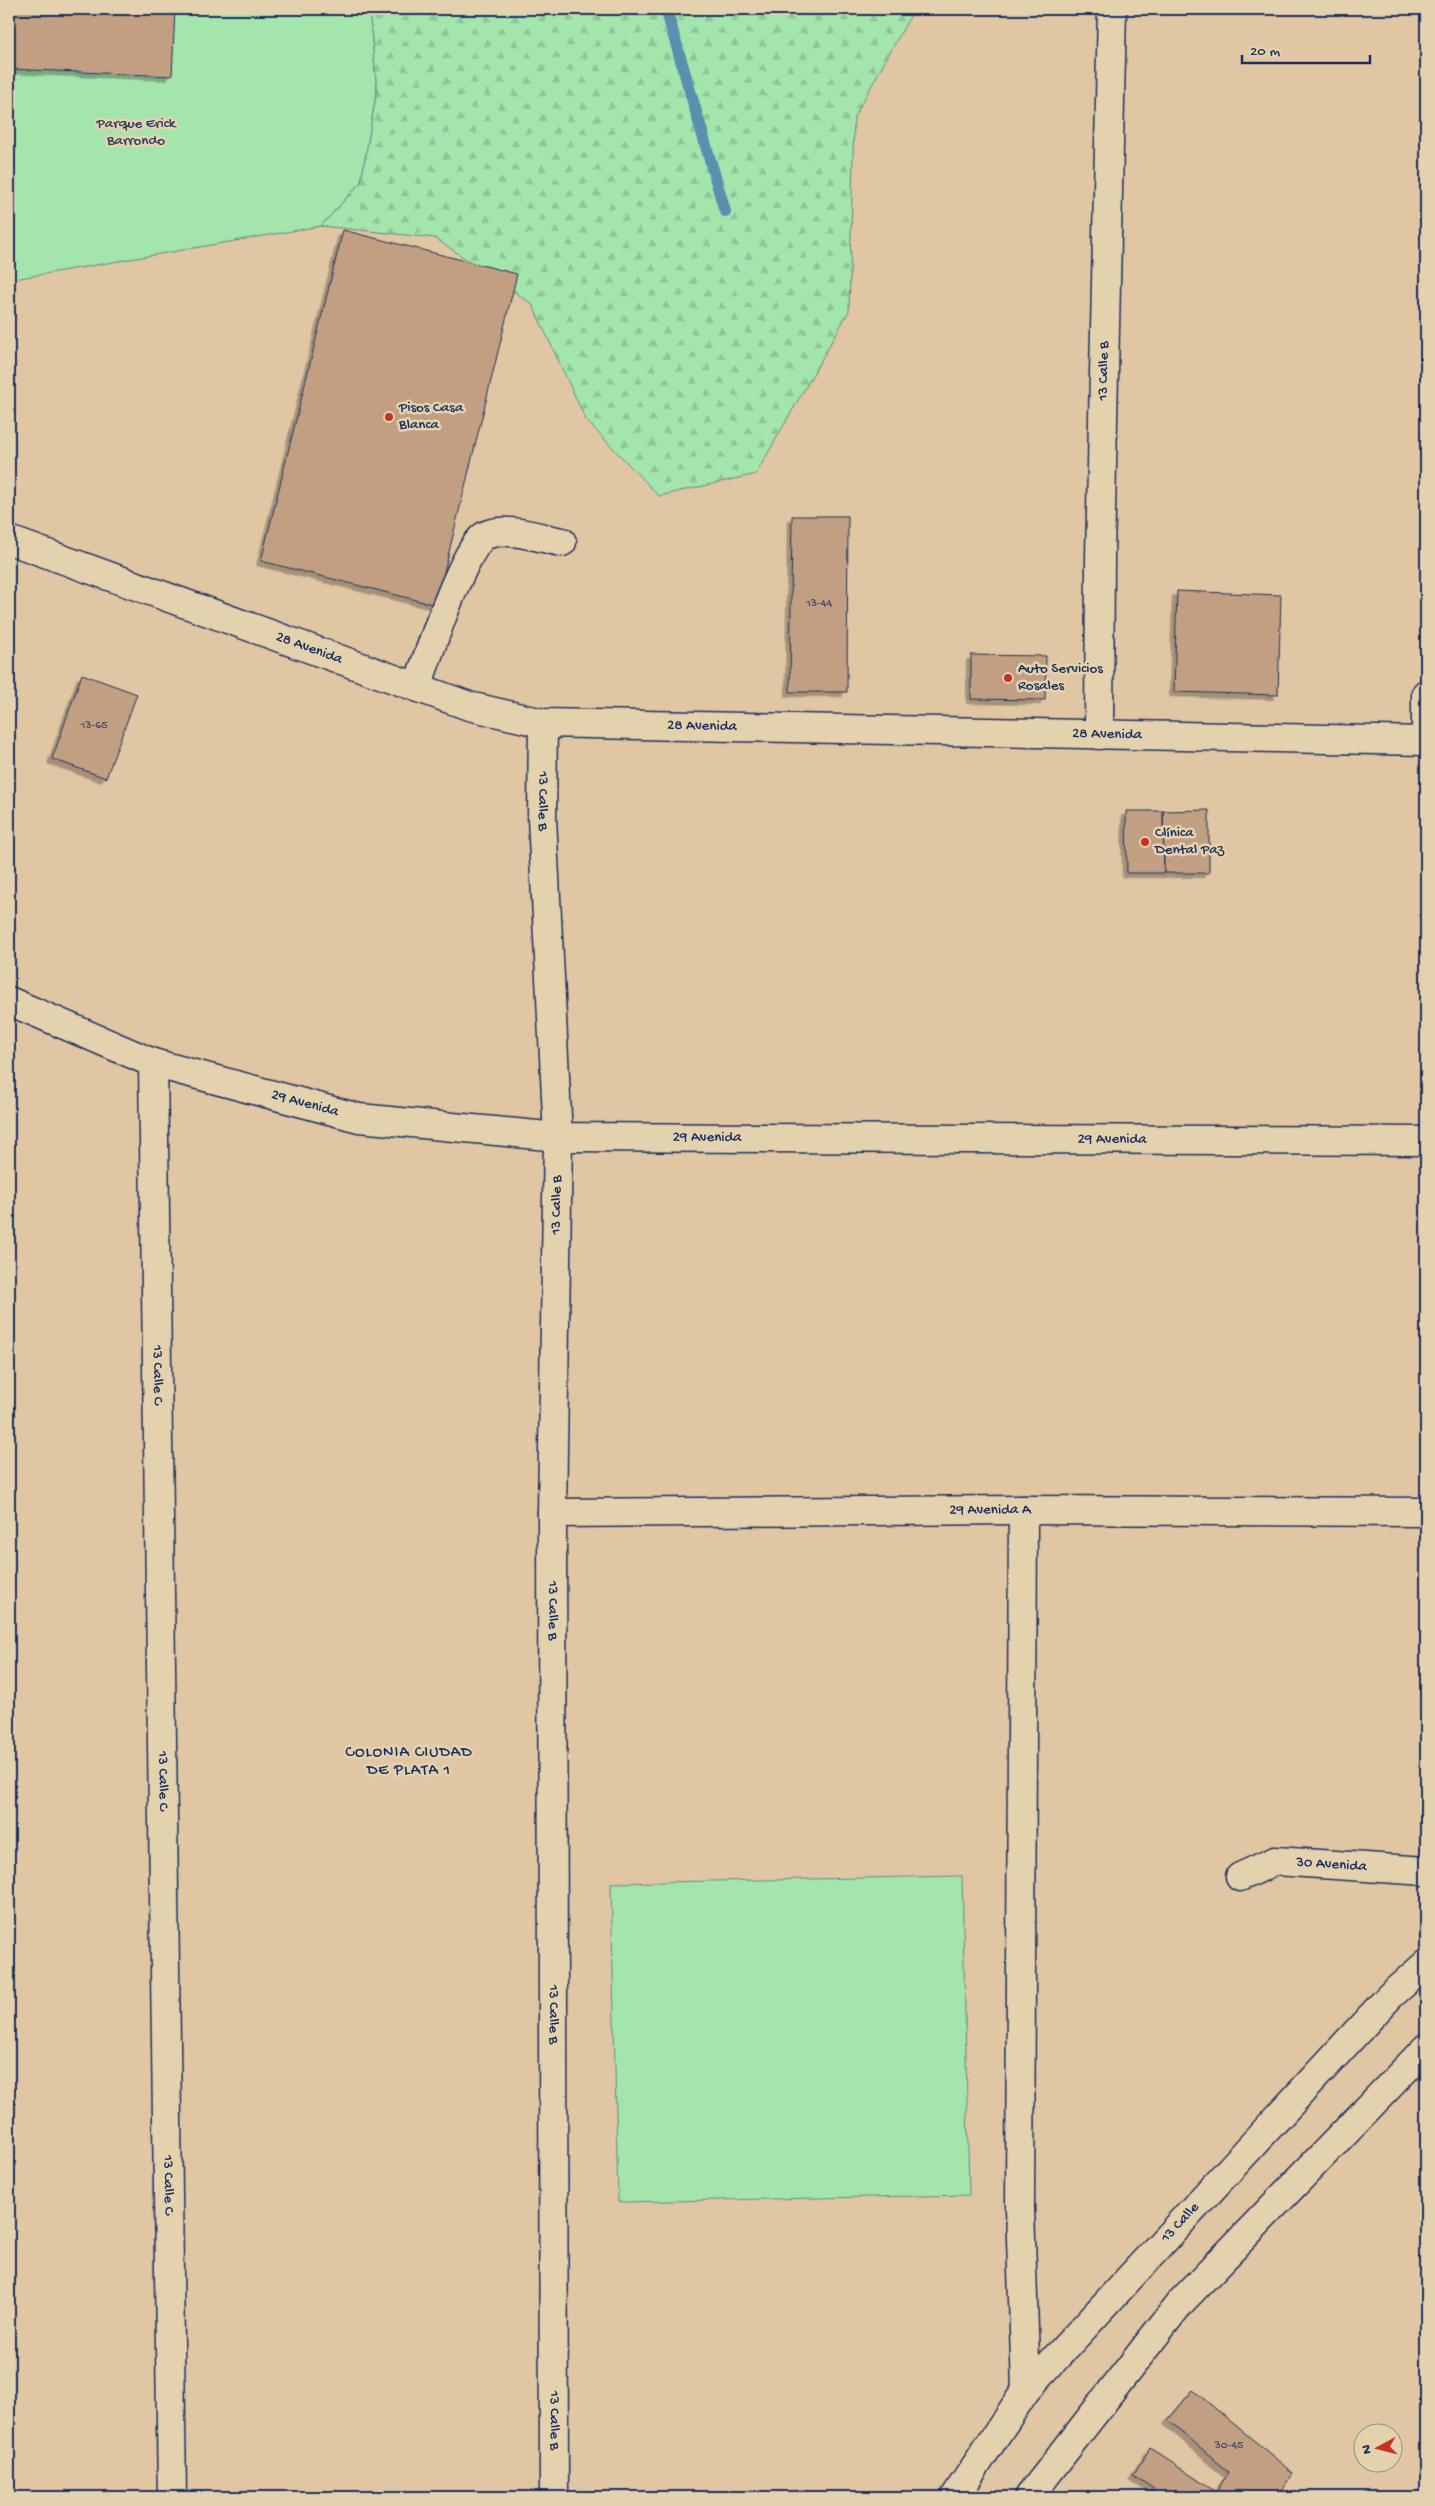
<svg xmlns="http://www.w3.org/2000/svg" width="1435" height="2506" font-family="'Gochi Hand',sans-serif">
<style>
.green{fill:#a4e5ad;stroke:#608a86}
.forest{fill:url(#forest-firs);stroke:#608a86}
.lines{fill:none;stroke-linecap:round;stroke-linejoin:round}
.stream{stroke:#5990ad;stroke-width:12}
.building{fill:#c29f82;stroke:#1b2f5e;filter:url(#shadow)}
.minor-casing{stroke:#1b2f5e;stroke-width:31}
.major-casing{stroke:#1b2f5e;stroke-width:31}
.minor{stroke:#e4d2af;stroke-width:28}
.major{stroke:#e4d2af;stroke-width:28}
.poi-dot{fill:#c8321e;stroke:#e4d2af;stroke-width:2}
.labels{text-anchor:middle;dominant-baseline:central;stroke-width:5;stroke-linejoin:round;paint-order:stroke}
.number-label{font-size:12px;fill:#454b67}
.park-label{font-size:15px;fill:#294166;stroke:#e4d2af}
.street-label{font-size:15px;fill:#1b2f5e;stroke:#e4d2af}
.poi-label{font-size:15px;fill:#1b2f5e;stroke:#e4d2af;text-anchor:start}
.neighbourhood-label{font-size:16px;letter-spacing:1px;fill:#1b2f5e;stroke:#e4d2af}
</style>
<defs>
<pattern id="forest-firs" width="22" height="20" patternUnits="userSpaceOnUse" patternTransform="scale(1.25)"><rect width="22" height="20" fill="#a4e5ad"/><path d="M5 1l3.5 6h-7zM16 11l3.5 6h-7z" fill="#8dc597"/></pattern>
<filter id="shadow"><feDropShadow dx="-4.5" dy="4.5" stdDeviation="0" flood-color="#0004"/></filter>
</defs>
<rect width="100%" height="100%" fill="#e0c6a3"/>
<filter id="ink" filterUnits="userSpaceOnUse"><feTurbulence type="fractalNoise" baseFrequency=".02" numOctaves="2"/><feDisplacementMap in="SourceGraphic" scale="10" xChannelSelector="R" yChannelSelector="G"/><feConvolveMatrix kernelMatrix="1 2 1 2 8 2 1 2 1" color-interpolation-filters="sRGB"/></filter>
<g filter="url(#ink)">
<path class="green" d="M9 9H369L377 90 361 182 321 226 9 280Z
M962 1876 969 2195 618 2202 611 1883Z"/>
<path class="forest" d="M369 9H914L854 117 849 311 756 474 659 496 586 420 532 304 435 238 321 226 361 182 377 90Z"/>
<g class="lines">
<path class="stream" d="M666 9 725 211"/>
</g>
<path class="building" d="M9 9H175L172 76 9 69Z
M343 230 517 274 436 605 261 561Z
M792 516H848L847 692H790Z
M1177 591 1281 595 1278 695 1174 692Z
M971 655 1046 656 1045 700 971 699Z
M82 674 137 694 106 778 52 759Z
M1209 810V873H1164L1163 811Z
M1126 811H1163L1164 873H1127Z
M1193 2390 1293 2473 1277 2497H1223L1216 2492 1229 2472 1168 2420Z
M1150 2448 1216 2492 1223 2497H1148L1154 2489 1133 2475Z"/>
<g class="lines">
<g class="minor-casing">
<g id="minor">
<path d="M417 687C426 661 465 543 486 535 507 526 540 538 562 542"/>
<path id="s1" d="M543 723 542 818 558 1137 552 1513 554 2497"/>
<path id="s2" d="M1099 735 1100 557 1112 9"/>
<path d="M1426 741V694"/>
<path id="s3" d="M9 1001 153 1063 359 1118 558 1137 1426 1141"/>
<path id="s4" d="M153 1063 172 2497"/>
<path d="M1023 1510 1020 2208 1026 2390"/>
<path id="s5" d="M552 1513 1023 1510 1426 1512"/>
<path id="s6" d="M1240 1877 1275 1861 1426 1871"/>
<path id="s7" d="M955 2497 1026 2390 1390 1996 1426 1964"/>
<path d="M1029 2497 1180 2303 1426 2048"/>
</g>
</g>
<g class="major-casing">
<g id="major">
<path id="s8" d="M9 540 469 706 543 723 1426 741"/>
</g>
</g>
<use href="#minor" class="minor"/>
<use href="#major" class="major"/>
</g>
</g>
<g class="poi-dot">
<circle cx="389" cy="417" r="5"/>
<circle cx="1008" cy="678" r="5"/>
<circle cx="1145" cy="842" r="5"/>
</g>
<g class="labels">
<g class="number-label">
<text x="819" y="604">13-44</text>
<text x="94" y="726">13-65</text>
<text x="1229" y="2446">30-45</text>
</g>
<g class="park-label">
<text x="136" y="124">Parque Erick<tspan x="136" dy="17">Barrondo</tspan></text>
</g>
<g class="street-label">
<text stroke="none"><textPath href="#s2" startOffset="364">13 Calle B</textPath></text>
<text stroke="none"><textPath href="#s8" startOffset="319">28 Avenida</textPath></text>
<text stroke="none"><textPath href="#s8" startOffset="724">28 Avenida</textPath></text>
<text stroke="none"><textPath href="#s8" startOffset="1129">28 Avenida</textPath></text>
<text stroke="none"><textPath href="#s1" startOffset="78">13 Calle B</textPath></text>
<text stroke="none"><textPath href="#s3" startOffset="314">29 Avenida</textPath></text>
<text stroke="none"><textPath href="#s3" startOffset="719">29 Avenida</textPath></text>
<text stroke="none"><textPath href="#s3" startOffset="1124">29 Avenida</textPath></text>
<text transform="translate(557 1205) rotate(-89)">13 Calle B</text>
<text stroke="none"><textPath href="#s4" startOffset="312">13 Calle C</textPath></text>
<text stroke="none"><textPath href="#s5" startOffset="438">29 Avenida A</textPath></text>
<text stroke="none"><textPath href="#s1" startOffset="888">13 Calle B</textPath></text>
<text stroke="none"><textPath href="#s4" startOffset="718">13 Calle C</textPath></text>
<text stroke="none"><textPath href="#s6" startOffset="95">30 Avenida</textPath></text>
<text stroke="none"><textPath href="#s1" startOffset="1292">13 Calle B</textPath></text>
<text stroke="none"><textPath href="#s4" startOffset="1122">13 Calle C</textPath></text>
<text stroke="none"><textPath href="#s7" startOffset="356">13 Calle</textPath></text>
<text stroke="none"><textPath href="#s1" startOffset="1698">13 Calle B</textPath></text>
</g>
<g class="poi-label">
<text x="399" y="408">Pisos Casa<tspan x="399" dy="17">Blanca</tspan></text>
<text x="1018" y="669">Auto Servicios<tspan x="1018" dy="17">Rosales</tspan></text>
<text x="1155" y="833">Clínica<tspan x="1155" dy="17">Dental Paz</tspan></text>
</g>
<g class="neighbourhood-label">
<text x="409" y="1753">COLONIA CIUDAD<tspan x="409" dy="18">DE PLATA 1</tspan></text>
</g>
</g>
<rect width="1435" height="2506" fill="none" stroke="#e4d2af" stroke-width="30"/>
<rect x="15" y="15" width="1405" height="2476" fill="none" stroke="#1b2f5e" stroke-width="2" filter="url(#ink)"/>
<g transform="translate(1378 2448) rotate(263)"><circle r="24" fill="#e4d2af" stroke="#94918f"/>
<path d="M0-4L9 19L0 12L-9 19Z" fill="#c8321e"/>
<text y="-8" font-size="14" font-weight="bold" text-anchor="middle" fill="#1b2f5e">N</text>
</g>
<path d="M1242 55v8h128v-8" fill="none" stroke="#1b2f5e" stroke-width="2.5"/>
<text x="1250" y="55" font-size="15" fill="#1b2f5e" stroke="#e4d2af" stroke-width="4" paint-order="stroke">20 m</text>
</svg>
